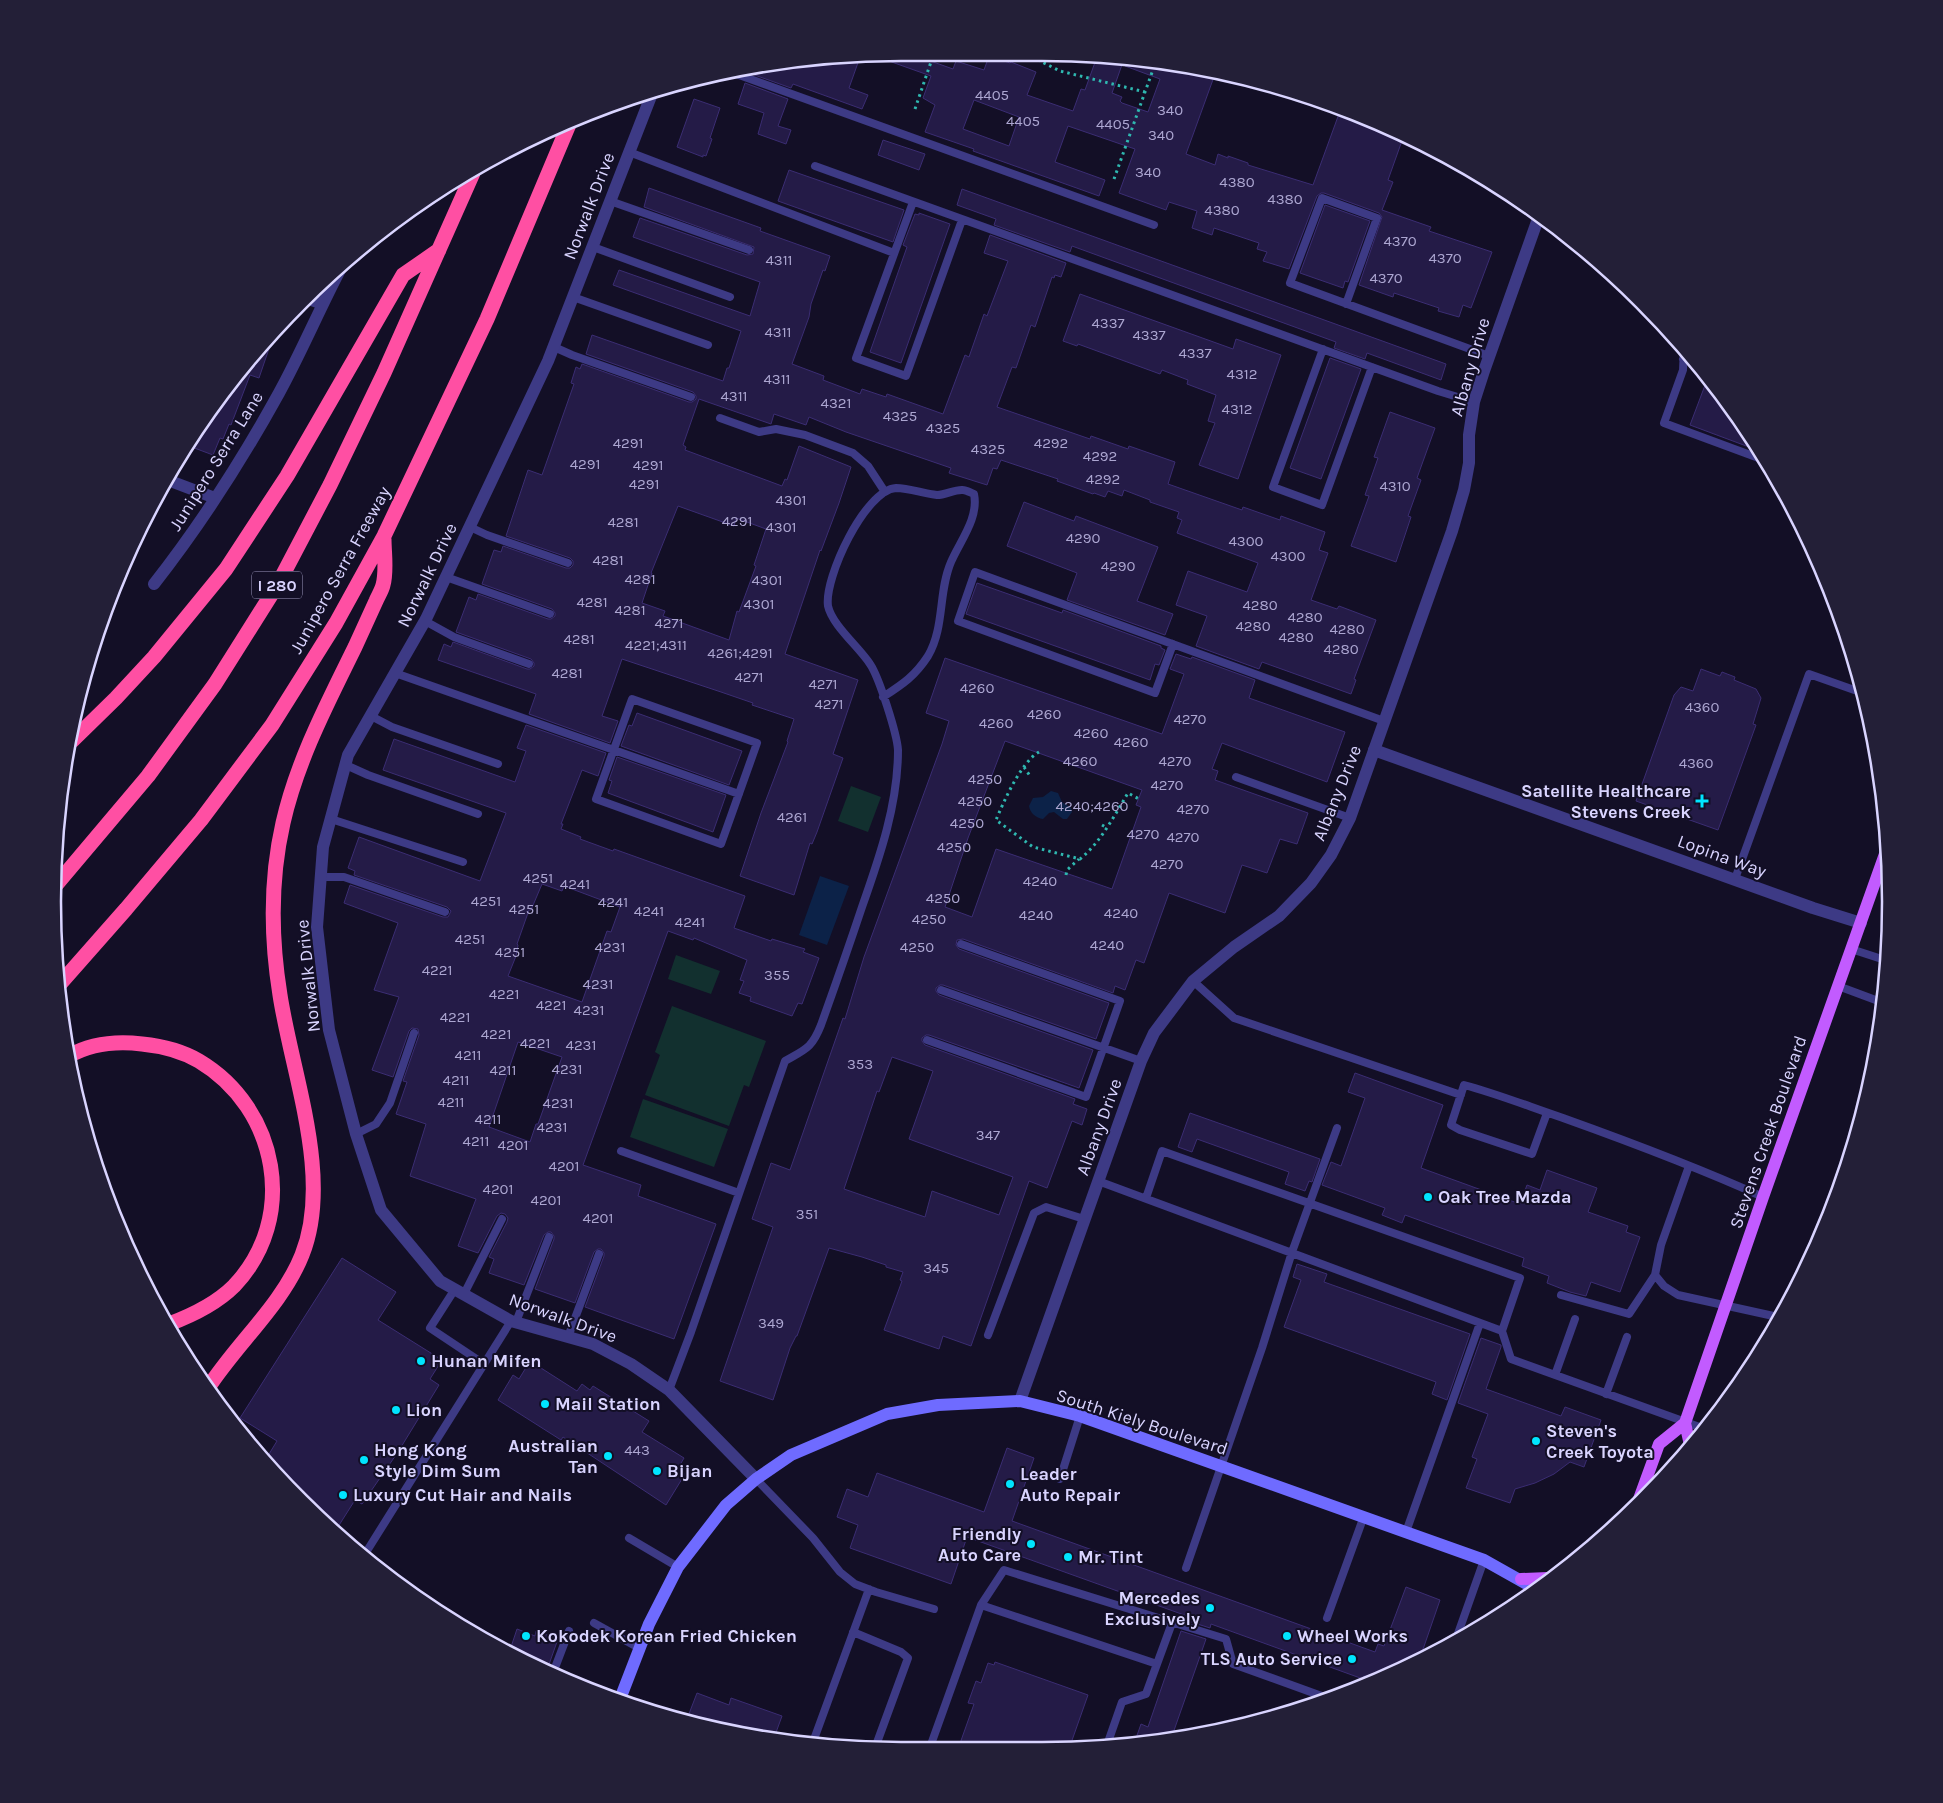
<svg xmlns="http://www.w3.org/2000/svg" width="1943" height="1803" font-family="Karla,sans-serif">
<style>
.green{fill:#12302f}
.water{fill:#0c2248}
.building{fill:#241b47;stroke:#3b2d73;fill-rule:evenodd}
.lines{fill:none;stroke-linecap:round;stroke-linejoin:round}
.path{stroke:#2fb8b0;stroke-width:3;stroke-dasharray:2.5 4;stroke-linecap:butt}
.service{stroke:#3d3a85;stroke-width:8}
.minor{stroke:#3d3a85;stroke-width:12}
.tertiary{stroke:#3d3a85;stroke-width:12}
.secondary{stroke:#6f6bff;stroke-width:12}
.primary{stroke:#c25bff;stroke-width:12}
.motorway{stroke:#ff4fa3;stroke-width:15}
.poi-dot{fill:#00e5ff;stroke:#130f26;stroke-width:2}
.labels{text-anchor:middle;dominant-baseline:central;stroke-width:4;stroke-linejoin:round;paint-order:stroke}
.number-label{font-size:15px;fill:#aca6d1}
.shield{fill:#130f26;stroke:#9e99be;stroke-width:1}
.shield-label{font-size:16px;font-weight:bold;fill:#d9d4ff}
.street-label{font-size:18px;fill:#d9d4ff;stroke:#130f26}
.poi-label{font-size:18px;font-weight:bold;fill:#d9d4ff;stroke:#130f26;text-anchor:start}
.rim{fill:none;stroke:#d9d4ff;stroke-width:2.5}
</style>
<rect width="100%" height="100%" fill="#130f26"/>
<path class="green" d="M851 786 881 797 868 832 838 821Z
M676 955 720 971 711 994 668 979Z
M672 1006 766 1041 749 1087 744 1085 729 1126 645 1095 660 1055 655 1052Z
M643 1099 728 1129 714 1167 630 1137Z"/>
<path class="water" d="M1051 791 1058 793 1062 802 1071 808 1072 812 1067 819H1063L1054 812 1049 813 1043 819C1036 818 1030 813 1029 806L1033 798 1043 797Z
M820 876 849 886 827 945 799 935Z"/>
<path class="building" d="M908 53 953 69 956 61 984 70 989 56 1010 63 1011 62 1036 72 1027 95 1073 111 1081 89 1085 90 1098 54 1124 59 1112 93 1122 97 1120 101 1122 103 1148 112 1160 79 1125 66 1127 59 1215 74 1186 154 1215 165 1218 154 1228 158V156L1248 163V165L1313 185 1340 111 1404 135 1388 180 1393 182 1382 210 1431 227 1429 231 1492 252 1471 308 1463 305 1459 317 1438 311 1439 308 1394 293 1393 297 1359 285 1382 217 1379 213 1324 193H1321L1317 196 1289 269 1263 261 1267 252 1257 249 1259 243 1214 228 1212 235 1192 228 1197 211 1169 202 1166 210 1119 193 1135 149 1068 126 1055 162 1105 180 1099 196 973 151 974 149 925 132 935 105 923 98 931 76 872 55ZM974 100 1019 117 1009 146 963 129Z
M860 57 849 88 868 95 862 109 793 84 791 88 749 73 750 67Z
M745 83 788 99 778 126 791 130 786 144 758 134 764 113 738 104Z
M694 99 720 108 710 138 712 139 706 156 703 155V157L677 147Z
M883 140 925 154 919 170 878 155Z
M789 170 904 210 893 242 778 201Z
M649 188 761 228 760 231 830 256 825 271 823 270 811 304 809 317 792 364 824 376 823 380 860 394 862 389 886 397 887 394 943 414 965 355 969 357 984 314 987 316 1008 261 984 253 990 235 1066 263 1061 277 1055 275 1054 278 1052 277 1035 327 1031 325 1016 368 1012 367 997 407 1090 439 1091 436 1128 449 1129 446 1175 462 1168 484 1242 510 1243 507 1280 520 1281 516 1325 532 1319 550 1328 553 1311 600 1337 609 1339 606 1376 620 1354 679 1356 680 1351 694 1262 662 1259 669 1196 646 1207 616 1176 605 1188 571 1247 592 1258 563 1177 533 1182 520 1177 518 1179 512 1150 502V500L1124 490 1122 496 1108 491 1105 497 1094 493 1093 494 1057 481 1058 479 1001 460 997 469 993 468 987 485 949 473 951 468 846 432 809 417 806 425 774 414 771 424 699 399 683 445 686 447 685 450 782 486 785 479 787 480 799 446 851 467 839 503 821 551 820 550 785 654 858 680 833 754 843 758 817 832 812 844 810 843 794 895 740 876 761 813 788 742 787 741 794 719 752 705 753 703 721 692 622 659 602 716 618 721 610 743 529 714 536 694 438 660 444 644 451 647 453 642 527 669H530L534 666V663L531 659 456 632 469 597 476 600 478 594 548 619H551L555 616V613L552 609 482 584 494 550 501 552 503 546 566 568H570L573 565V561L570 558 506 536 528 470 542 475 574 384 571 383 576 367 580 369 582 364 689 402H692L696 399V396L693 392 586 354 592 335 723 381 727 368H729L741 331 613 285 619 270 750 316 760 282 633 237 640 218 747 255 753 254 754 247 644 207ZM678 506 734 526 736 518 766 529 754 565 756 566 739 612 737 611 729 640 663 616 665 611 642 603 652 573H651Z
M962 189 1446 364 1441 380 1367 353 1365 359 1334 348 1336 342 1072 246 1070 252 994 225 996 219 957 205Z
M1325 205 1370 221 1348 282 1345 281 1343 288 1300 273Z
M919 213 950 224 901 363 870 352 907 247 903 245 915 214 919 215Z
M1080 294 1233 349 1236 339 1281 355 1238 479 1199 465 1215 423 1208 421 1216 395 1187 384 1188 380 1162 370 1160 374 1078 344 1077 346 1063 341Z
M275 331 259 378 250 375 231 425 229 424 223 439 220 438 213 455 189 446 263 342Z
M1330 358 1361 369 1321 479 1290 468Z
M1707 380 1757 450 1690 425Z
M1390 412 1435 428 1417 478 1421 480 1408 516 1411 517 1396 562 1351 546 1369 496 1365 495 1378 458 1374 457Z
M1024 502 1074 521 1076 516 1158 547 1137 601 1173 614 1165 635 1067 600 1077 573 1007 546Z
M977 583 1062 613 1063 610 1161 646V648L1165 650 1159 665 1155 664 1150 680 966 614Z
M1176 654 1191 659 1192 657 1255 680 1249 698 1345 732 1327 782 1222 743 1212 769 1218 771 1215 780 1308 813 1297 844 1280 839 1267 873 1242 865 1225 913 1169 893 1144 963 1136 960 1125 990 1115 986 1113 993 963 939 957 940 956 945 959 949 1109 1003 1096 1039 943 985H940L936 988V991L939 995 1093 1050 1079 1088 929 1035H926L922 1038V1041L925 1045 1075 1099 1073 1104 1087 1109 1082 1125 1072 1121 1047 1188 1029 1181 971 1346 943 1336 939 1349 884 1330 902 1281 900 1280 903 1272 886 1267V1265L862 1257 829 1248 797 1336H796L790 1348 773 1400 720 1381 773 1227 752 1219 771 1163 790 1170 843 1018 845 1019 864 957 942 744 949 721 926 713 945 658 1162 734 1184 674 1170 669ZM1005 741 1142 790 1136 805 1141 807 1112 889 996 849 972 917 945 907 968 838ZM892 1057 933 1071 909 1139 1013 1177 999 1215 932 1191 925 1217 844 1189 874 1100 877 1091 879 1092Z
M1701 669 1720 676 1722 672 1735 677 1734 680 1756 689 1761 698 1753 724 1756 725 1718 830 1636 801 1674 695 1681 687 1693 691Z
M637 713 742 751 729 785 621 746 629 725 632 726Z
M526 725 606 753 598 776 582 770 561 824H563L561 829 581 837 580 839 613 851 614 849 745 896 734 928 771 941 772 939 805 949 803 952 819 958 802 1004 798 1003 792 1016 750 1001 751 997 739 993 744 981 740 980 747 960 694 938 693 940 668 931 583 1165 641 1185 638 1196 716 1224 674 1339 585 1307 604 1256V1253L601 1249H598L594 1252 575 1303 535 1289 554 1239V1236L551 1232H548L544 1235 524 1285 489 1273 494 1259 489 1257 507 1222 508 1218 505 1214 501 1213 497 1216 478 1253 458 1246 476 1199 410 1176 426 1124 396 1114 407 1082 403 1081 419 1035 418 1029 412 1028 409 1031 393 1077 372 1070 399 997 374 990 398 923 344 903 350 885 443 917H448L451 911 447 907 354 875 355 871 348 868 359 837 480 881 506 813 383 770 394 739 515 782 526 751 517 748ZM542 884 562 891 564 886 620 907 611 932 607 931 582 1002 508 976 516 956 518 945 517 944 529 910H531ZM518 1042 562 1057 538 1124H536L530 1142 489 1127Z
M617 757 726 795 713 832 608 793 612 781 609 780Z
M1355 1073 1443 1105 1421 1168 1520 1204 1527 1185 1540 1190 1547 1170 1597 1188 1588 1212 1628 1226 1626 1232 1640 1237 1620 1292 1591 1282 1586 1296 1570 1292 1547 1283 1549 1276 1522 1266 1524 1258 1405 1215 1402 1223 1382 1215 1385 1208 1322 1185 1331 1162 1341 1166 1365 1098 1348 1092Z
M1190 1113 1320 1159 1312 1182 1309 1181 1305 1191 1285 1184 1289 1172 1197 1139 1192 1152 1178 1147Z
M342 1258 396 1292 378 1320 442 1360 430 1379 439 1385 398 1452 362 1504 355 1500 336 1530 301 1502 266 1459 277 1441 240 1418Z
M1297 1264 1327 1274 1324 1282 1470 1334 1447 1400 1432 1394 1436 1382 1284 1327 1301 1280 1293 1277Z
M1481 1338 1501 1345V1347L1486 1389 1561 1416 1565 1407 1601 1420 1584 1467 1570 1462 1554 1474 1535 1483 1515 1489 1510 1503 1466 1488 1477 1459 1472 1457 1488 1414 1458 1403Z
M530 1361 577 1391 582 1384 590 1390 593 1386 649 1421 642 1432 684 1458 677 1470 685 1474 666 1505 563 1437 561 1440 498 1400 513 1375 519 1379Z
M1007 1448 1034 1458 1012 1521 1375 1652 1378 1644 1384 1646 1406 1587 1440 1600 1420 1658 1373 1679 1364 1676 1363 1679 1211 1624 1210 1628 1185 1620 1187 1616 967 1537 951 1584 850 1548 858 1525 837 1517 847 1489 868 1497 877 1473 984 1512Z
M517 1629 535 1636 536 1631 558 1639 547 1670 510 1650Z
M1181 1631 1206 1639 1171 1739 1153 1743 1134 1744 1141 1724 1148 1727Z
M995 1662 1088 1695 1070 1746 958 1749 974 1704 968 1703 976 1681 981 1683 988 1663 994 1665Z
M697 1693 729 1705 731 1698 782 1716 774 1738 736 1734 687 1719Z"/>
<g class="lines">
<path class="path" d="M1026 54 1060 71 1145 92
M915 109 934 53
M1114 179 1155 64
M1039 752C1021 762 1004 801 996 820L1033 847 1080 859C1101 842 1114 816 1128 793L1141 800
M1024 767 1030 776
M1102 825 1107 828
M1066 875 1067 870 1079 859"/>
<path class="service" d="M728 71 1154 225
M629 152 894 253
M815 166 1438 391 1474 402
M610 201 749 250
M913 202 856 358 906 376 962 220
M593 247 730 297
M573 297 708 345
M1346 304 1377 218 1322 198 1290 283 1489 356
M554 347 572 355 691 397
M1684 347 1683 370 1664 423 1764 460
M1323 349 1273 487 1322 505 1372 367
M1683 359 1696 364
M720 418 759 432 776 429 805 435 853 453 868 466 885 492
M470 527 487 535 568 563
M446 577 550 614
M425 621 454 637 529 664
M1173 644 1155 693 958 621 975 572 1384 721
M395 673 739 794
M632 699 757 743 721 844 596 799Z
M371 716 392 727 498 764
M346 765 368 775 478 814
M1236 777 1350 818
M331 819 463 862
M321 877H344L445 912
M1735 879 1809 674 1860 692
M1851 949 1888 961
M1193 981 1234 1018 1461 1095
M1838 986 1881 1002
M941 990 1141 1061
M927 1040 1086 1097 1120 1001 961 944
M1547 1113 1532 1154 1460 1130 1451 1125 1464 1085C1498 1094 1530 1107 1563 1118 1630 1142 1697 1167 1763 1197
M356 1134 376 1124 390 1103 414 1033
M621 1151 739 1193
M1098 1181 1502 1331 1511 1359 1705 1429
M1146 1198 1162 1151 1520 1278 1502 1331
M1655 1275 1664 1286 1678 1295 1778 1317
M455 1289 430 1328 484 1364
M464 1294 502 1219
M1561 1295 1629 1314 1655 1275 1661 1245 1689 1166
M516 1322 549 1237
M988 1335 1034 1213 1046 1207 1084 1219
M568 1337 599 1254
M1555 1375 1575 1319
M669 1390 691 1332 785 1061C806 1049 812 1048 821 1025 835 986 849 946 862 907 880 856 898 804 898 750 897 734 879 677 870 664 859 647 832 625 828 606 824 578 865 490 896 488 910 488 924 494 937 495 946 495 955 489 963 490 966 490 971 493 974 494 979 518 960 541 951 562 938 592 945 627 928 656 915 676 903 684 883 697
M1606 1394 1627 1337
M756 1479 813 1538 840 1572 855 1584 876 1592 934 1609
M1060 1479 1080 1416
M1406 1532 1480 1323
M629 1538 678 1567
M365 1554 511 1321
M1186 1568 1262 1348 1292 1252 1337 1128
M981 1605 1157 1664
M1327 1618 1364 1516
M594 1623 639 1648
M853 1632 901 1652 908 1658 875 1748
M1455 1642 1484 1560
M553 1673 569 1631
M813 1742 869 1589
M1107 1745 1122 1702 1146 1694 1172 1623
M929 1750 981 1605 1004 1570 1226 1639 1233 1664 1330 1699"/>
<path class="minor" d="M653 91 548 361 426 619 348 755 323 847 317 927 329 1030 356 1134 381 1210 440 1281 511 1321 593 1344 631 1364 669 1390 756 1479
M309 299 323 304
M165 479 215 498
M154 584C201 524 242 460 279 393 301 353 319 310 340 270
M1374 750 1813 908 1861 923"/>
<path class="tertiary" d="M1020 1401 1141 1061 1154 1033 1193 981 1234 947 1279 916 1311 883 1331 855 1350 818 1452 531 1464 490 1469 463V435L1474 402 1484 371 1539 216"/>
<path class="secondary" d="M620 1699 649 1624 678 1567 726 1505 756 1479 791 1455 887 1414 938 1405 1020 1401 1080 1416 1484 1560 1534 1588"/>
<path class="primary" d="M1690 1445 1685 1423 1763 1197 1885 854
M1639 1499 1659 1444 1685 1423
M1521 1579 1548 1578"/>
<path class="motorway" d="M72 741 116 698 154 657 226 569 287 476 403 275 439 250
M56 885 148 776 215 684 278 584 330 485 384 373 473 173
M59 985 126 909 201 820 272 725 336 623 384 536 487 319 570 122
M69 1056C90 1044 117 1041 142 1044 162 1046 182 1051 199 1061 278 1108 299 1218 234 1286 216 1304 193 1315 169 1324
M208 1388C237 1343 282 1305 302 1255 333 1178 292 1074 280 995 271 939 270 880 283 823 297 761 327 704 355 647 362 632 369 616 376 601 378 596 382 590 383 585 387 571 384 553 384 539"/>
</g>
<g class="poi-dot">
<path d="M1699.5 793.5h5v5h5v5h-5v5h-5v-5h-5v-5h5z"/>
<circle cx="1428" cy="1197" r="5"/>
<circle cx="421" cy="1361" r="5"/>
<circle cx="545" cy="1404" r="5"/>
<circle cx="396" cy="1410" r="5"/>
<circle cx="1536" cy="1441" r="5"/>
<circle cx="608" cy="1456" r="5"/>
<circle cx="364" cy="1460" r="5"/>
<circle cx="657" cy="1471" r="5"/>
<circle cx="1010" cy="1484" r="5"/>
<circle cx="343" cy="1495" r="5"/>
<circle cx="1031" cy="1544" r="5"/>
<circle cx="1068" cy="1557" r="5"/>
<circle cx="1210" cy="1608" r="5"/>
<circle cx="526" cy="1636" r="5"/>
<circle cx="1287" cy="1636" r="5"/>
<circle cx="1352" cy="1659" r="5"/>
</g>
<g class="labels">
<g class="number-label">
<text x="992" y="95">4405</text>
<text x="1170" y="110">340</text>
<text x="1023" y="121">4405</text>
<text x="1113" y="124">4405</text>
<text x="1161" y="135">340</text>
<text x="1148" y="172">340</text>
<text x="1237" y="182">4380</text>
<text x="1285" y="199">4380</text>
<text x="1222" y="210">4380</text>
<text x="1400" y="241">4370</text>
<text x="1445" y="258">4370</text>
<text x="779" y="260">4311</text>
<text x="1386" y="278">4370</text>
<text x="1108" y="323">4337</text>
<text x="778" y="332">4311</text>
<text x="1149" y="335">4337</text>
<text x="1195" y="353">4337</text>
<text x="1242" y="374">4312</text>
<text x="777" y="379">4311</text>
<text x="734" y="396">4311</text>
<text x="836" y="403">4321</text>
<text x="1237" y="409">4312</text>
<text x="900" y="416">4325</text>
<text x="943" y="428">4325</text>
<text x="628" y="443">4291</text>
<text x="1051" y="443">4292</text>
<text x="988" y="449">4325</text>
<text x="1100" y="456">4292</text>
<text x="585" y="464">4291</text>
<text x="648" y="465">4291</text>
<text x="1103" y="479">4292</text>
<text x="644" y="484">4291</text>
<text x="1395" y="486">4310</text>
<text x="791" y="500">4301</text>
<text x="737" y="521">4291</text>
<text x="623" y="522">4281</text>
<text x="781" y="527">4301</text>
<text x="1083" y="538">4290</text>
<text x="1246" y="541">4300</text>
<text x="1288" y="556">4300</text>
<text x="608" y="560">4281</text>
<text x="1118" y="566">4290</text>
<text x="640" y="579">4281</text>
<text x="767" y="580">4301</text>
<text x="592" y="602">4281</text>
<text x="759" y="604">4301</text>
<text x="1260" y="605">4280</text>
<text x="630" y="610">4281</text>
<text x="1305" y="617">4280</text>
<text x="669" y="623">4271</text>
<text x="1253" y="626">4280</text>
<text x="1347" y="629">4280</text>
<text x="1296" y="637">4280</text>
<text x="579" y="639">4281</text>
<text x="656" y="645">4221;4311</text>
<text x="1341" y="649">4280</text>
<text x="740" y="653">4261;4291</text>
<text x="567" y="673">4281</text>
<text x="749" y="677">4271</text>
<text x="823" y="684">4271</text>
<text x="977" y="688">4260</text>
<text x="829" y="704">4271</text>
<text x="1702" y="707">4360</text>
<text x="1044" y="714">4260</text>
<text x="1190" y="719">4270</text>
<text x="996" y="723">4260</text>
<text x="1091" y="733">4260</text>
<text x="1131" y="742">4260</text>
<text x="1080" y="761">4260</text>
<text x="1175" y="761">4270</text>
<text x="1696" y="763">4360</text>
<text x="985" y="779">4250</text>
<text x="1167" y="785">4270</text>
<text x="975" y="801">4250</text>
<text x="1092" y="806">4240;4260</text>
<text x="1193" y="809">4270</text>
<text x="792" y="817">4261</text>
<text x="967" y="823">4250</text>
<text x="1143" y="834">4270</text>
<text x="1183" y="837">4270</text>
<text x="954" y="847">4250</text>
<text x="1167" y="864">4270</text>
<text x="538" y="878">4251</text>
<text x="1040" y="881">4240</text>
<text x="575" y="884">4241</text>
<text x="943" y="898">4250</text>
<text x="486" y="901">4251</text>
<text x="613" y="902">4241</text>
<text x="524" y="909">4251</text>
<text x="649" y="911">4241</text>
<text x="1121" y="913">4240</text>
<text x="1036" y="915">4240</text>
<text x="929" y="919">4250</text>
<text x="690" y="922">4241</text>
<text x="470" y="939">4251</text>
<text x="1107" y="945">4240</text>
<text x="610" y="947">4231</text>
<text x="917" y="947">4250</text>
<text x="510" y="952">4251</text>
<text x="437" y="970">4221</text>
<text x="777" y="975">355</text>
<text x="598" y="984">4231</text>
<text x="504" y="994">4221</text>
<text x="551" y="1005">4221</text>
<text x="589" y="1010">4231</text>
<text x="455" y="1017">4221</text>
<text x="496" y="1034">4221</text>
<text x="535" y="1043">4221</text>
<text x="581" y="1045">4231</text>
<text x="468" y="1055">4211</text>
<text x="860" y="1064">353</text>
<text x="567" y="1069">4231</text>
<text x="503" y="1070">4211</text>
<text x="456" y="1080">4211</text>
<text x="451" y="1102">4211</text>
<text x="558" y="1103">4231</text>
<text x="488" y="1119">4211</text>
<text x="552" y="1127">4231</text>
<text x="988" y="1135">347</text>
<text x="476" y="1141">4211</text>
<text x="513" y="1145">4201</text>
<text x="564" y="1166">4201</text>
<text x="498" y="1189">4201</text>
<text x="546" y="1200">4201</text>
<text x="807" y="1214">351</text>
<text x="598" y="1218">4201</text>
<text x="936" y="1268">345</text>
<text x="771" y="1323">349</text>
<text x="637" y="1450">443</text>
</g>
<rect class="shield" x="252" y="571.5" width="50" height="27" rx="4"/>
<g class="shield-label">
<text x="277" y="585">I 280</text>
</g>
<g class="street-label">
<text transform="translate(589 206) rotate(-69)">Norwalk Drive</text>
<text transform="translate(1470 367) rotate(-74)">Albany Drive</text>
<text transform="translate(216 461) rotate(-58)">Junipero Serra Lane</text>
<text transform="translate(340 570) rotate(-61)">Junipero Serra Freeway</text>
<text transform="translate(427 575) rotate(-64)">Norwalk Drive</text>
<text transform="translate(1337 793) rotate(-68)">Albany Drive</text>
<text transform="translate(1722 856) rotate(20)">Lopina Way</text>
<text transform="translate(308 976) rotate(-96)">Norwalk Drive</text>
<text transform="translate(1099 1127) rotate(-70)">Albany Drive</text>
<text transform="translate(1768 1132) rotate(-71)">Stevens Creek Boulevard</text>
<text transform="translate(563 1318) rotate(20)">Norwalk Drive</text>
<text transform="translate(1142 1422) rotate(18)">South Kiely Boulevard</text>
</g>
<g class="poi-label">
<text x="1691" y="791" text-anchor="end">Satellite Healthcare<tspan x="1691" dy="21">Stevens Creek</tspan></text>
<text x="1438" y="1197">Oak Tree Mazda</text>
<text x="431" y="1361">Hunan Mifen</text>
<text x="555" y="1404">Mail Station</text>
<text x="406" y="1410">Lion</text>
<text x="1546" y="1431">Steven's<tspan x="1546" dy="21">Creek Toyota</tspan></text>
<text x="598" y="1446" text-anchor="end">Australian<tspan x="598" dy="21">Tan</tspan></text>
<text x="374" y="1450">Hong Kong<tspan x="374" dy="21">Style Dim Sum</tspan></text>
<text x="667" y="1471">Bijan</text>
<text x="1020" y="1474">Leader<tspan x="1020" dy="21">Auto Repair</tspan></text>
<text x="353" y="1495">Luxury Cut Hair and Nails</text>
<text x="1021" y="1534" text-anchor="end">Friendly<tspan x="1021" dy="21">Auto Care</tspan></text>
<text x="1078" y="1557">Mr. Tint</text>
<text x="1200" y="1598" text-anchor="end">Mercedes<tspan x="1200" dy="21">Exclusively</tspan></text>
<text x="536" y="1636">Kokodek Korean Fried Chicken</text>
<text x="1297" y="1636">Wheel Works</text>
<text x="1342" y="1659" text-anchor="end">TLS Auto Service</text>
</g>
</g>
<path d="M0 0H1943V1803H0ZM901 61H1042A840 840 0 0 1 1882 901V902A840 840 0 0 1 1042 1742H901A840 840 0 0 1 61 902V901A840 840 0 0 1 901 61Z" fill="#231f37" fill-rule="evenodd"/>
<path class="rim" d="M901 61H1042A840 840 0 0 1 1882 901V902A840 840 0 0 1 1042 1742H901A840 840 0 0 1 61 902V901A840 840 0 0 1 901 61Z"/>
</svg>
